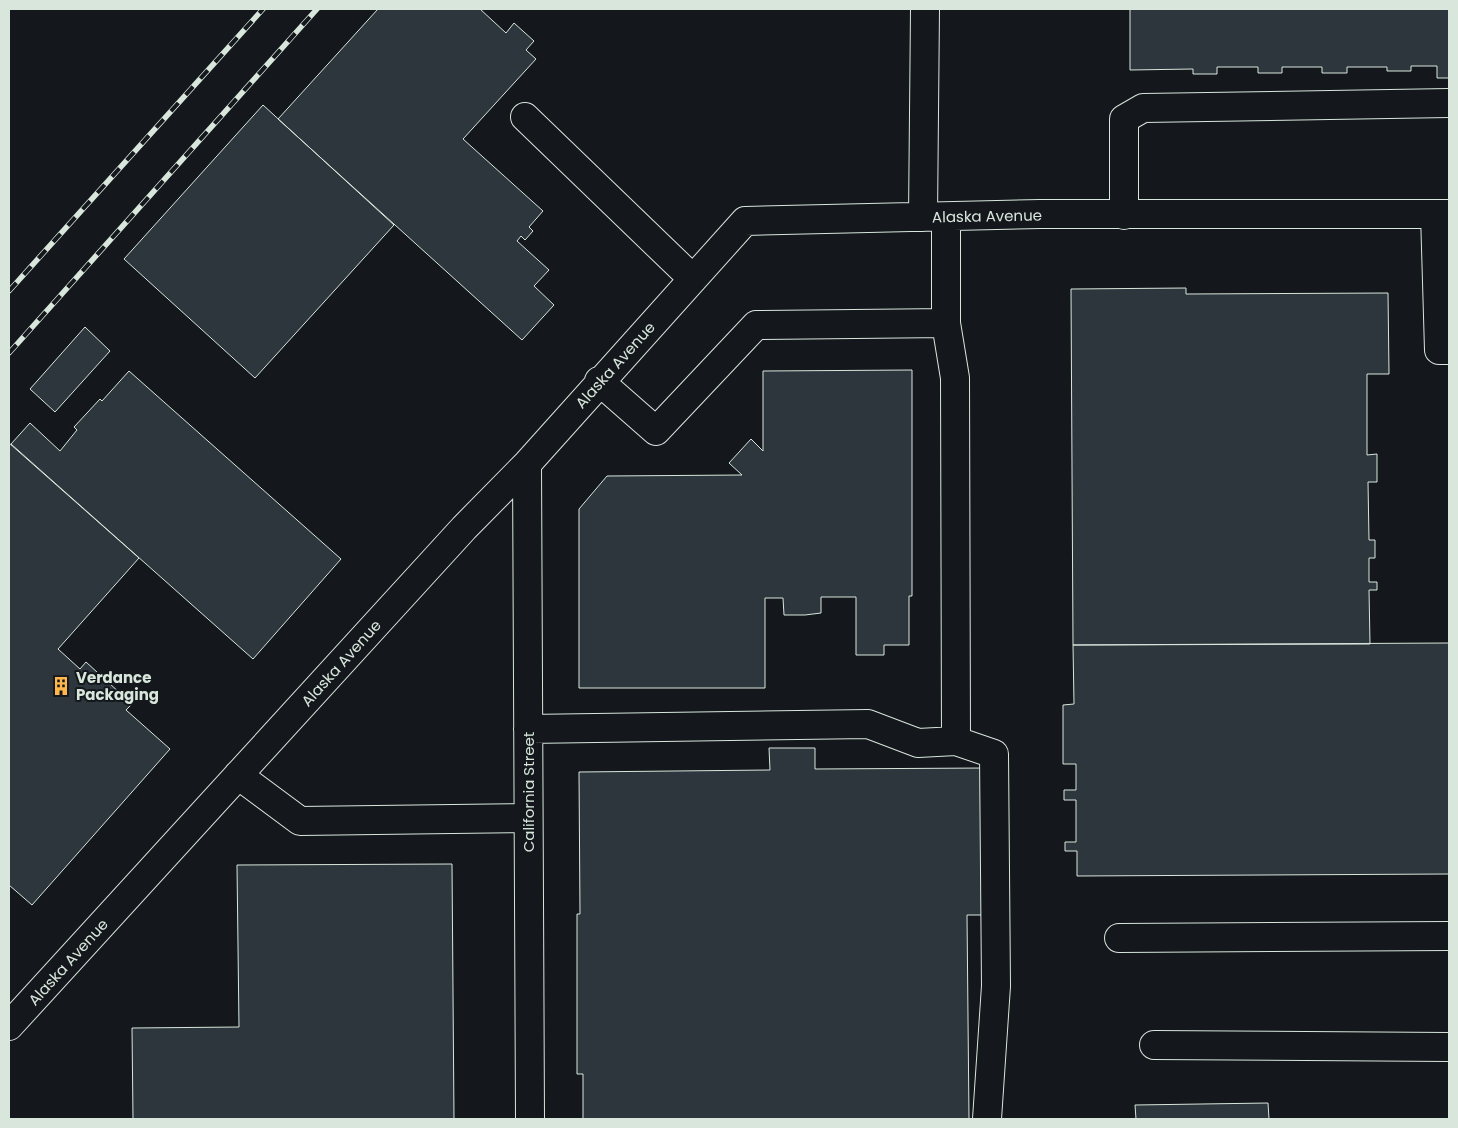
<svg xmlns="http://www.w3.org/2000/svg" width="1458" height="1128" font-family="Poppins,sans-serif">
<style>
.building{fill:#2c363c;stroke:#d8e6dc}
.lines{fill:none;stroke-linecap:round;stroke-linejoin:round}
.minor-casing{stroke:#d8e6dc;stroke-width:30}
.minor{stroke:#14181c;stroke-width:28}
.rail-casing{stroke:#d8e6dc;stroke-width:5.5}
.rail{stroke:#14181c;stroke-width:4;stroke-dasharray:11;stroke-linecap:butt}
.labels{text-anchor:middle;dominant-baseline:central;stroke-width:4;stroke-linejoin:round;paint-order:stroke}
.street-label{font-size:15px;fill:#d8e6dc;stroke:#14181c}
.poi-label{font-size:15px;font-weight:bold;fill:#d8e6dc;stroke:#14181c;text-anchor:start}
</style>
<rect width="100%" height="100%" fill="#14181c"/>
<path class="building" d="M378 9H480L506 33 514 23 534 41 526 50 536 59 463 139 543 211 529 227 533 231 525 240 521 236 517 241 549 270 534 286 554 305 522 340 278 119Z
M1130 9H1449V78H1437V66H1411V71H1387V67H1347V73H1322V67H1282V73H1258V67H1217V74H1193V69L1130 70Z
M263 105 394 225 255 378 124 259Z
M1186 288V294L1388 293 1389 374H1367V455L1377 454V482H1368L1369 540H1375V558H1369V582H1377V590H1369L1370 644 1073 645 1071 289Z
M85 327 110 351 55 412 30 389Z
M912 370V596H909V645H884V655H856V597H821V613L805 615H784L783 598H765V688H579V509L607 476 742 475 729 463 751 439 763 451V371Z
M129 371 341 559 253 659 11 444 30 423 60 451 77 430 74 427 100 399 102 401Z
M9 443 139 558 58 649 80 669 86 662 132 704 126 710 170 749 32 905 9 885Z
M1449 643V874L1077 876V851H1065V842H1076V800H1064V790H1076V764H1063V705L1074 704 1073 645Z
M769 748H815V769L986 768 987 915H967L969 1119H583V1074H577V914H580L579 772 770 770Z
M452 864 454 1119H133L132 1028 239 1027 237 865Z
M1268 1103 1269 1119H1136L1135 1105Z"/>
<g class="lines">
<g class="minor-casing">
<path id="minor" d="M525 117 693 279
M1435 214 1439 350H1449
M1124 215V119L1143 108 1449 103
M923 217 925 9
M599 381 656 431 756 325 946 323V217
M527 464 530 1119
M528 729 868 724 918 743 956 741 955 378 946 323
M956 741 994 754 996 986 987 1119
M238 775 300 821 528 818
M1119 938 1449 936
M9 1026 464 528 527 464 745 221 1040 214H1449
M1154 1045 1449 1047"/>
</g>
<use href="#minor" class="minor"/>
<g class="rail-casing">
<path id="rail" d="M9 291 263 9
M9 353 317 9"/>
</g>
<use href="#rail" class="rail"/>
</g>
<defs>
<g id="building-bare" transform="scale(1.5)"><path d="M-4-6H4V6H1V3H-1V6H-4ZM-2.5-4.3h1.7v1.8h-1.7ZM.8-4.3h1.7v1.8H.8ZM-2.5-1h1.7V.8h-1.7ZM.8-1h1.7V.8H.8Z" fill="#ffb74d" stroke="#14181c" stroke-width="2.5" paint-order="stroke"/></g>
</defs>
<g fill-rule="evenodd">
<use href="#building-bare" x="61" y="686"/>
</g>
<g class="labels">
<g class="street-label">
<text transform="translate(987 216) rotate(-1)">Alaska Avenue</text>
<text transform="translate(615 365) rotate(-48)">Alaska Avenue</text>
<text transform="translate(341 663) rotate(-48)">Alaska Avenue</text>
<text transform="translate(528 792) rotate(-90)">California Street</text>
<text transform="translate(68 962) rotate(-48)">Alaska Avenue</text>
</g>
<g class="poi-label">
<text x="76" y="677">Verdance<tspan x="76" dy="17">Packaging</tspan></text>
</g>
</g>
<rect width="1458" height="1128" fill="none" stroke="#d8e6dc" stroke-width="20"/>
</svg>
